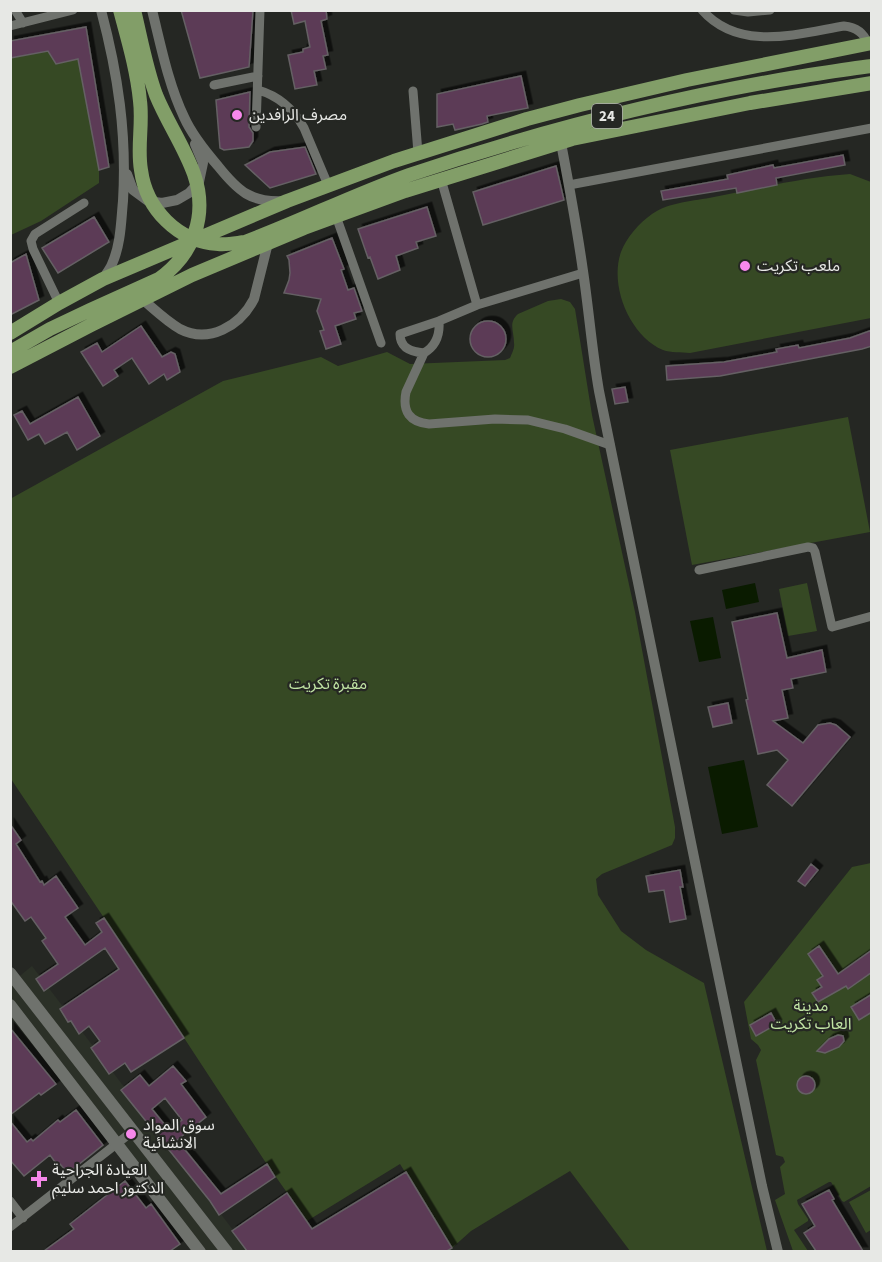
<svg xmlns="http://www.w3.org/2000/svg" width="882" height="1262" font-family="'Source Sans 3','Noto Sans Arabic',sans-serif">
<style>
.built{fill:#2b3027}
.green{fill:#364924}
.water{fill:#0a1b00}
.building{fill:#5b3a57;stroke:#656064;stroke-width:1.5;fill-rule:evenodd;filter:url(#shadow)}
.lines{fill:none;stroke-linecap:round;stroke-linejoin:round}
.minor{stroke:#6f726d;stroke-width:9}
.tertiary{stroke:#6f726d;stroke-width:10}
.secondary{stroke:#6f726d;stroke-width:12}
.primary{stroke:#829e68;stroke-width:14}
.poi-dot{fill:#f788eb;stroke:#252723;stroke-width:2}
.labels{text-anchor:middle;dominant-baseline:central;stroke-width:4.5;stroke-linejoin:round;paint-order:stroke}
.shield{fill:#252723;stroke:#adaeab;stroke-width:1.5}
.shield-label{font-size:15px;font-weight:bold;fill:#e7e8e5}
.poi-label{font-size:16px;fill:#e7e8e5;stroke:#252723;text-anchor:start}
.park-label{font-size:16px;fill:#c1e4a4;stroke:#252723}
</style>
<defs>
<filter id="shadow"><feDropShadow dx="4.5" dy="-4.5" stdDeviation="0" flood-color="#0009"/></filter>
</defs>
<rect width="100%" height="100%" fill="#252723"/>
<path class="built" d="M32 966 249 1251H194L11 1018V983Z"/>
<path class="green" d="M76 46 99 170V183L41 221 11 235V58Z
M850 174 871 182V318L690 353C681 352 671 353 663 350 630 336 609 286 621 252 626 238 639 223 652 214 669 202 694 201 714 197 759 188 805 177 850 174Z
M561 299 570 302 575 309 592 415 635 612 675 827V838L672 845 602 874 596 879 598 895 621 931 646 950 704 983 767 1251H630L570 1171 471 1231 452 1248 400 1164 307 1221 264 1160 171 1018 11 779 10 499 223 381 321 357 338 366 387 352 410 364 505 360 510 358C512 353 515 348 514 343 514 331 508 323 518 314L548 301Z
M848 417 870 532 692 565 670 450Z
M807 583 817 631 788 636 779 589Z
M871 863V1186L844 1202 842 1201 831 1182H829L797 1200 798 1204 808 1219V1221L794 1230 808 1251H793L775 1200 785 1194 780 1167 785 1162 783 1157 776 1155 756 1060 761 1050 758 1045 751 1039 744 1002 852 867Z
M871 1190V1230L866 1233 849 1202Z"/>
<path class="water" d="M755 583 759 602 726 609 722 590Z
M713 617 721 658 699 662 690 621Z
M744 760 758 827 722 834 708 767Z"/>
<path class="building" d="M181 10H253L249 67 200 78Z
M291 10H326L327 19 321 21 328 55 323 56 326 69 314 71 317 85 295 89 288 55 303 52V49L310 47 305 21 294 24Z
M86 27 109 167 99 170 78 59 56 64 48 51 10 58V41Z
M521 76 528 108 487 116 488 122 482 124 455 130 453 124 437 127V94Z
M250 92 249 127 253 133V141L249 147 224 150 220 148 216 100Z
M305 147 316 174 270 188 245 165 270 152Z
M843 155 845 165 776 178 777 185 737 193 736 188 663 200 661 191 728 179 727 175 773 165 774 168Z
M556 166 564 200 483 225 473 192Z
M427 207 436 236 416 242 418 248 396 256 400 270 378 279 370 257 368 258 358 229Z
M94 217 109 242 58 273 42 248Z
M332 238 344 269 341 270 348 290 354 288 362 311 354 313 356 319 335 326 341 344 326 349 320 331 324 330 317 311 321 299 284 293 289 280 290 273 289 260 287 256Z
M26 254 39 300 10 315V263Z
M470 339a18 18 0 1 1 36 0a18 18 0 1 1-36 0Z
M141 326 162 357 171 352 175 354 180 372 167 380 164 374 149 384 132 358 114 370 118 376 103 386 81 352 97 343 102 352Z
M872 330V346L862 349 720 376 667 380 666 366 724 362 777 352 776 349 798 345 799 348 850 338Z
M625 387 628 402 615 404 612 389Z
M78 397 100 436 77 450 67 432 45 444 39 434 28 440 14 415 22 411 30 424Z
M777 613 787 658 822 650 826 672 791 679 793 688 782 690 788 718 773 721 803 743 818 725 830 723 836 725 850 737 792 806 767 785 788 760 777 750 758 754 746 700 748 699 732 622Z
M728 703 732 723 713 727 708 707Z
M10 824 21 840 16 844 40 882 42 881 44 885 56 876 78 908 65 917 85 945 102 932 96 923 104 918 184 1038 131 1072 125 1063 109 1074 91 1048 100 1041 89 1026 79 1034 71 1021 68 1022 60 1009 119 969 105 948 44 991 36 979 58 964 42 941 46 938 31 917 25 921 10 900Z
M811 864 818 870 805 886 798 881Z
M680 870 683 887H680L686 919 670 922 664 890 649 892 646 876Z
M819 946 838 974 872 950V972L848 989 846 986 818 1002 812 993 822 987 817 980 823 976 808 954Z
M872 994V1012L859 1020 851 1007Z
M771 1013 777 1024 756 1036 750 1025Z
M10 1028 56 1084 41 1095 39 1093 10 1115Z
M838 1035 843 1036 844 1041 839 1047 825 1053 817 1051 829 1039Z
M173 1066 186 1081 181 1084 206 1117 177 1140 221 1194 267 1164 275 1177 219 1215 210 1201 121 1090 140 1075 149 1086ZM165 1098 182 1120 169 1130 152 1109Z
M797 1085a9 9 0 1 1 18 0a9 9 0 1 1-18 0Z
M76 1110 103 1145 68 1173 60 1164 58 1166 50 1155 24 1176 10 1160V1121L27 1142 31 1139 33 1141 58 1120 60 1122Z
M406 1172 452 1248 447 1251H247L232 1231 287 1193 312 1229Z
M125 1181 146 1208 151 1204 180 1244 170 1251H44L74 1229 70 1224Z
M829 1190 834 1199 832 1200 863 1251H816L804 1233 815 1226 802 1204Z"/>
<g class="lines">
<path class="minor" d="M15 10 23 23
M702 10C739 52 797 34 844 26 856 27 864 33 868 44
M734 10 748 12 770 10
M10 26 73 10
M214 85 258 76
M258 90C279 96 293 108 304 128L328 185
M413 91 418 153
M256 127 260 10
M441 179 477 305
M569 185 872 128
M336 216 381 343
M59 303 33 249 31 241 35 234 84 203
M439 321C440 334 436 346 424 353L406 392C402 412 410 422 429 424L495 419 528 420 565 429 610 445
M424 353C411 352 400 348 400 334L439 321 477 305 583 273
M699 570 808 547 813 548 815 552 832 627 872 616
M10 1201 23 1218
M10 1227 133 1131"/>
<path class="tertiary" d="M101 10C118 74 127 134 123 201 121 221 121 244 112 264 110 269 106 274 103 279
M152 10C161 46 168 83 184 117 192 135 205 151 218 166 238 191 251 203 284 201
M561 143C569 185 577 228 583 271 589 311 592 351 599 391L707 921 762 1186 778 1252
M127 174 133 190 148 201 162 203 177 200 189 193 199 182 203 163 195 144
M142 299C154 309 166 321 180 329 209 344 240 326 254 299L268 243"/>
<path class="secondary" d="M10 973 227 1252
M10 1005 200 1252"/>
<path class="primary" d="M120 10C128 40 137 70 140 101 143 124 137 148 141 170 146 209 178 242 218 244 227 245 236 243 245 242 301 221 353 195 409 175 534 133 661 100 791 78 818 74 845 69 872 66
M10 333 59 303 103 279 287 201 394 161 527 119 580 105 687 80 872 43
M10 352 50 329 90 310 159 279C194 254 208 215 194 174 184 146 167 122 156 95 146 68 141 39 134 10
M10 367 91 325 192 275 304 228 405 191 572 139 750 103 872 83"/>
</g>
<g class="poi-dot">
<circle cx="237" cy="115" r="6"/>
<circle cx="745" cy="266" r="6"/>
<circle cx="131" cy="1134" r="6"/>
<path d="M36 1170h6v6h6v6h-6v6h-6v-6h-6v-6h6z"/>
</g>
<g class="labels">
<rect class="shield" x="592" y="104" width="30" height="24" rx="4.5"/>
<g class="shield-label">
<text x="607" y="116">24</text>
</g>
<g class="poi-label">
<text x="249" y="115">مصرف الرافدين</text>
<text x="757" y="266">ملعب تكريت</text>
<text x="143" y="1125">سوق المواد<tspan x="143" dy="18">الانشائية</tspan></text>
<text x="52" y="1170">العيادة الجراحية<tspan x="52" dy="18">الدكتور احمد سليم</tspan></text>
</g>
<g class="park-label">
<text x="328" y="684">مقبرة تكريت</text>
<text x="811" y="1006">مدينة<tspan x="811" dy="18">العاب تكريت</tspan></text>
</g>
</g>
<rect width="882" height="1262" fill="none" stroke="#e7e8e5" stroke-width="24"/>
</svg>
